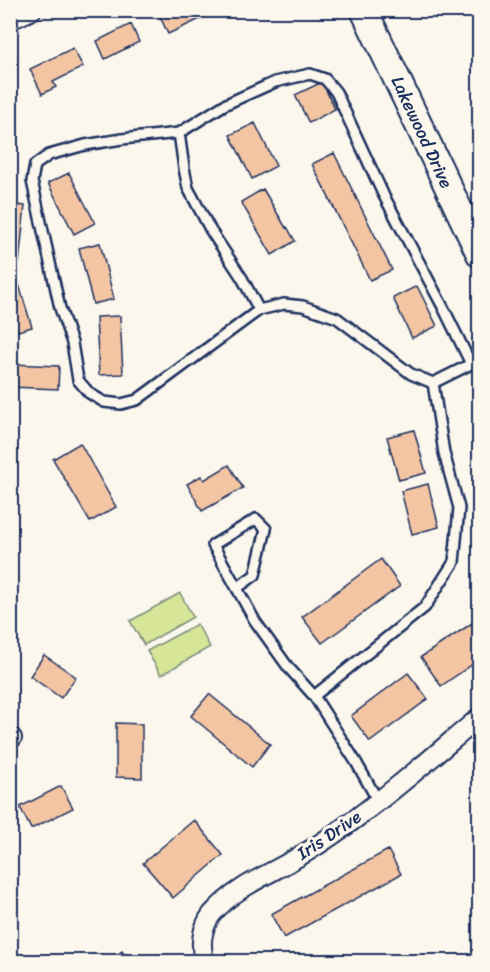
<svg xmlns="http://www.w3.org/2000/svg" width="490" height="972" font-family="Sriracha,sans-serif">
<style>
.green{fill:#d7e599;stroke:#798a7c;stroke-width:1.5}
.building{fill:#f3c5a3;stroke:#1b2f5e;stroke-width:1.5}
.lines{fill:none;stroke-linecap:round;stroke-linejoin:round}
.lane-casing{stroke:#1b2f5e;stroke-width:14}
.street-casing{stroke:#1b2f5e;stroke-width:22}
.secondary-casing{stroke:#1b2f5e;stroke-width:30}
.lane{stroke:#fbf7ec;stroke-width:9}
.street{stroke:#fbf7ec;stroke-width:18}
.secondary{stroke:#fbf7ec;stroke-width:26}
.labels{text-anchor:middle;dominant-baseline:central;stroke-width:6;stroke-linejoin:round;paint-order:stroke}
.street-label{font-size:18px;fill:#1b2f5e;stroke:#fbf7ec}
</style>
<rect width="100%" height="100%" fill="#fbf7ec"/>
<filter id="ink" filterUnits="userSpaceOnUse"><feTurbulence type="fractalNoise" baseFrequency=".0167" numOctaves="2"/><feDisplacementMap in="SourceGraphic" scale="12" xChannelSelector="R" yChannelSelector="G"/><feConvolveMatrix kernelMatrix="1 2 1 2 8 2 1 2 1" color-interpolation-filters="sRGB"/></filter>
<g filter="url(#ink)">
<path class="green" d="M180 593 193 617 144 645 130 621Z
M197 624 210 647 161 675 147 651Z"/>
<path class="building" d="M167 10H212L213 13 168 34 159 14Z
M131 24 139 42 105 59 97 41Z
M73 48 83 67 53 82 56 87 42 94 30 69Z
M322 82 335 109 309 123 295 95Z
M255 123 276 166 252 179 230 135Z
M334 153 392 270 370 280 312 164Z
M69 173 95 223 74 234 48 183Z
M263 189 286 228 287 227 295 241 272 255 241 202Z
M10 204 25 206 19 263 10 262Z
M100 243 114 299 93 304 79 248Z
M16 275 32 327 11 333 10 277Z
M417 286 437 326 412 338 393 298Z
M120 316 123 374 99 375 96 317Z
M10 364 59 366 58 389 10 387Z
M414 430 426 473 399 480 387 437Z
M80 443 116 507 90 522 53 459Z
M229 465 243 488 202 511 187 484 201 476 204 480Z
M428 484 439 527 412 534 401 491Z
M381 559 400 586 322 643 302 617Z
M480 618V659L441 686 421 657Z
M44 655 76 677 61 698 30 676Z
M408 673 428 699 370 742 351 716Z
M209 694 270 744 252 767 191 716Z
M116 723 142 724V778L116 777Z
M61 786 73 808 31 829 20 807Z
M194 820 223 855 173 898 143 863Z
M388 850 401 874 284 938 271 914Z
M122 951 129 962H107Z"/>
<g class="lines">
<g class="lane-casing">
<path id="lane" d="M179 133 184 168 188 188 211 231 242 278 259 310
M480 351 471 364 433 383 411 374 337 318 303 306 284 304 259 310 137 400 121 404 104 402 89 393 78 380 72 343 60 308 32 181 35 165 49 155 85 145 122 139 179 133 224 105 275 82 310 74 325 79 336 92 383 194 444 309 471 364H480
M237 588 255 575 266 529 256 519 213 545 255 621 288 667 314 696 356 762 378 801
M314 696 425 607 454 562 459 508 444 453 433 383"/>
</g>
<g class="street-casing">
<path id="street" d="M10 20 32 10
M10 738H12
M205 962C199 946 202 927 212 914 236 886 273 873 303 854 314 848 324 841 334 834 385 799 432 757 480 717"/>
</g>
<g class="secondary-casing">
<path id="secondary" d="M364 10 480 254"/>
</g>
<use href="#lane" class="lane"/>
<use href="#street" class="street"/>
<use href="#secondary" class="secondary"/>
</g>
</g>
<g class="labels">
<g class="street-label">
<text transform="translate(422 132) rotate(65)">Lakewood Drive</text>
<text transform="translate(329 835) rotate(-34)">Iris Drive</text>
</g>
</g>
<rect width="490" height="972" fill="none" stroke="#fbf7ec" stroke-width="36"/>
<rect x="18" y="18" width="454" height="936" fill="none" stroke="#1b2f5e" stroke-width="2" filter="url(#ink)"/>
</svg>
